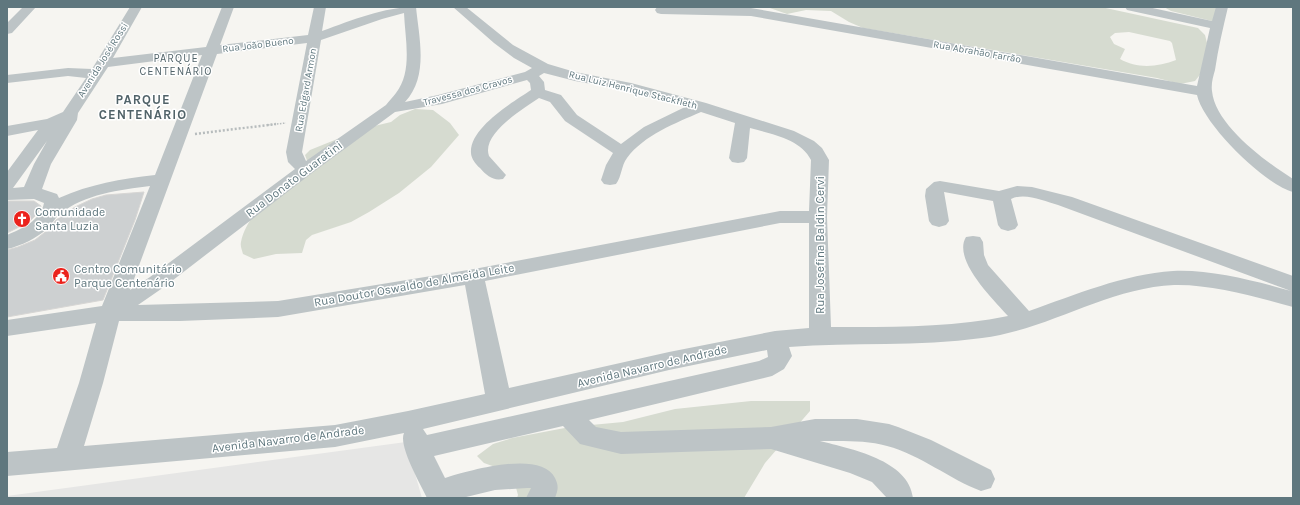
<svg xmlns="http://www.w3.org/2000/svg" width="1300" height="505" font-family="Karla,sans-serif">
<style>
.built{fill:#e6e6e5}
.green{fill:#d6dbd0;fill-rule:evenodd}
.building{fill:#cdd0d1;stroke:#d7d6d4}
.lines{fill:none;stroke-linecap:round;stroke-linejoin:round}
.path-far1{stroke:#b7bcbd;stroke-width:1.5;stroke-dasharray:1.5 1.5;stroke-linecap:butt}
.path{stroke:#b7bcbd;stroke-width:2.5;stroke-dasharray:2 2;stroke-linecap:butt}
.minor{fill:#bdc4c6;fill-rule:evenodd}
.labels{text-anchor:middle;dominant-baseline:central;stroke-width:3;stroke-linejoin:round;paint-order:stroke}
.far-street-label{font-size:10px;fill:#5f777e;stroke:#fff}
.far-neighbourhood-label{font-size:11px;letter-spacing:1px;fill:#516369;stroke:#fff}
.street-label{font-size:12px;fill:#5f777e;stroke:#fff}
.poi-label{font-size:12px;fill:#5f777e;stroke:#fff;text-anchor:start}
.far-district-label{font-size:13px;font-weight:bold;letter-spacing:1px;fill:#516369;stroke:#fff}
</style>
<rect width="100%" height="100%" fill="#f6f5f1"/>
<path class="built" d="M406 442 422 498H7V496Z"/>
<path class="green" d="M767 7H1101L1198 28 1205 35 1207 43 1203 71 1195 81 1180 84 1157 78 863 28 849 22 831 11 806 10 787 14ZM1129 32 1170 41 1172 43 1176 60C1158 67 1137 69 1120 59L1125 49 1114 44 1110 37 1115 33Z
M1164 7H1225L1219 16 1212 21 1171 11Z
M415 109 433 110 450 123 459 135 431 167 399 193 369 212 351 222 312 235 306 240 302 253 276 254 254 259 243 254C242 250 240 246 241 242 247 211 285 183 308 163L305 155 310 150 362 129 391 122 400 115Z
M751 401H810V411L765 463 744 498H517L518 495 512 473 484 463 477 456 493 444 512 438 570 427 623 422 675 409Z"/>
<path class="building" d="M144 192 135 220 103 300 7 317V250L18 247 35 240 49 229 56 220 75 207 92 199 106 195Z
M7 201H34L41 206 38 213 29 222 7 233Z"/>
<g class="lines">
<path class="path-far1" d="M268 125 286 123"/>
<path class="path" d="M195 134 276 124"/>
<path class="minor" d="M23 7H36L12 33 7 34V23Z
M130 7H142L113 58 206 47 222 7H234L220 45 308 35 314 7H326L322 31C353 20 383 7 416 7 419 38 429 76 405 102L438 95 525 72 532 68 514 58 494 43 453 7H466L513 45 548 64 575 72 631 83 706 103 794 131 814 141 822 148 829 160 827 217 831 327C890 327 950 328 1008 316 994 300 952 260 966 237L973 236 980 237 983 242 984 255 988 265 1029 311C1075 295 1124 274 1173 271 1209 269 1256 281 1291 291L1058 205C1044 201 1025 192 1011 199L1018 225 1015 229 1008 231 1001 229 998 225 993 201 944 192 949 221 946 225 939 227 932 225 929 221 925 196 926 189 934 182 940 181 999 191 1017 186 1032 187 1072 197 1293 276V307C1257 297 1211 284 1174 285 1107 288 1048 330 982 338 918 347 853 342 789 347L792 356 784 369 772 376 589 420 596 427 621 432 771 427 815 419H857L889 424 898 427 931 440 991 470 995 479 991 488 981 491C949 479 921 455 887 446 866 440 843 441 820 441 851 449 909 460 913 498H887L872 482 850 473 771 449 621 454 580 444 563 426 434 456 445 478C468 471 541 449 555 478 559 486 558 490 555 498H526L531 488H527L495 490 462 498H427C421 485 398 446 404 433L335 447 7 476V452L57 448 79 383 96 323 7 336V320L102 306 150 186C120 190 84 194 60 214 55 218 52 224 48 228 37 238 21 246 7 249V235C22 229 41 220 44 203L34 199 7 200V172L38 130 7 136V126L47 119 63 112 86 78 68 76 7 83V75L68 68 92 69ZM404 13C405 39 413 71 396 93 393 97 389 101 386 105L306 161 302 152 321 40 382 19ZM307 43 286 152 288 162 295 169 150 277 130 290 217 54ZM202 55 155 175C121 179 90 184 59 198L57 194 42 189 51 164 77 120 78 113 108 67ZM544 73 575 81 630 91 685 107 644 127 621 144 577 115 561 95 545 90 544 82 539 76ZM527 80 530 83 531 90C513 102 469 128 471 153 471 158 476 165 480 168 487 176 493 181 503 179L506 175 489 156C481 134 523 109 539 98L550 102 565 121 613 153 606 165 601 180 604 184 610 185 616 184C622 176 621 166 627 158 644 135 676 123 701 112L735 123 729 158 732 162 738 163 744 162 747 158 750 128C771 134 801 139 811 160L809 211H780L474 269 278 301 138 305 164 287 312 173 395 112 442 104ZM47 141 34 164 24 187 13 188ZM780 223H809V328L775 331 669 352 509 388 485 281ZM465 285 485 394 408 411 335 425 84 446 103 383 119 321H180L278 317ZM767 350 768 357 759 361 427 435 423 429 669 370Z
M657 7 751 8 1197 86 1210 28 1127 10 1125 7H1148L1212 21 1216 7H1228C1223 28 1218 49 1215 70 1213 77 1211 84 1212 91 1215 125 1266 162 1293 179V192C1265 185 1203 124 1197 95L751 16 661 14 657 13 655 10Z"/>
</g>
<defs>
<g id="church-disc" transform="scale(0.9)"><circle r="9.5" fill="#eb221c" stroke="#fff"/><path d="M-1.2-6h2.4v3.5h3.3v2.4h-3.3V6h-2.4V-.1h-3.3v-2.4h3.3Z" fill="#fff"/></g>
<g id="civic-disc" transform="scale(0.9)"><circle r="9.5" fill="#eb221c" stroke="#fff"/><path d="M-.6-6.5H3V-4.5H.6V-3L4-1V1h2V6H-6V1h2V-1L-.6-3ZM-1.2 2.5V6h2.4V2.5Z" fill="#fff"/></g>
</defs>
<g fill-rule="evenodd">
<use href="#church-disc" x="22" y="219"/>
<use href="#civic-disc" x="61" y="276"/>
</g>
<g class="labels">
<g class="far-street-label">
<text transform="translate(258 45) rotate(-7)">Rua João Bueno</text>
<text transform="translate(977 52) rotate(10)">Rua Abrahão Farrão</text>
<text transform="translate(103 60) rotate(-58)">Avenida José Rossi</text>
<text transform="translate(306 90) rotate(-80)">Rua Edgard Armon</text>
<text transform="translate(633 90) rotate(14)">Rua Luiz Henrique Stackfleth</text>
<text transform="translate(468 91) rotate(-15)">Travessa dos Cravos</text>
</g>
<g class="far-neighbourhood-label">
<text x="176" y="58">PARQUE<tspan x="176" dy="13">CENTENÁRIO</tspan></text>
</g>
<g class="street-label">
<text transform="translate(294 179) rotate(-37)">Rua Donato Guaratini</text>
<text transform="translate(820 245) rotate(-90)">Rua Josefina Baldin Cervi</text>
<text transform="translate(414 285) rotate(-10)">Rua Doutor Oswaldo de Almeida Leite</text>
<text transform="translate(652 366) rotate(-13)">Avenida Navarro de Andrade</text>
<text transform="translate(288 439) rotate(-7)">Avenida Navarro de Andrade</text>
</g>
<g class="poi-label">
<text x="35" y="212">Comunidade<tspan x="35" dy="14">Santa Luzia</tspan></text>
<text x="74" y="269">Centro Comunitário<tspan x="74" dy="14">Parque Centenário</tspan></text>
</g>
<g class="far-district-label">
<text x="143" y="99">PARQUE<tspan x="143" dy="15">CENTENÁRIO</tspan></text>
</g>
</g>
<rect width="1300" height="505" fill="none" stroke="#5f777e" stroke-width="16"/>
</svg>
